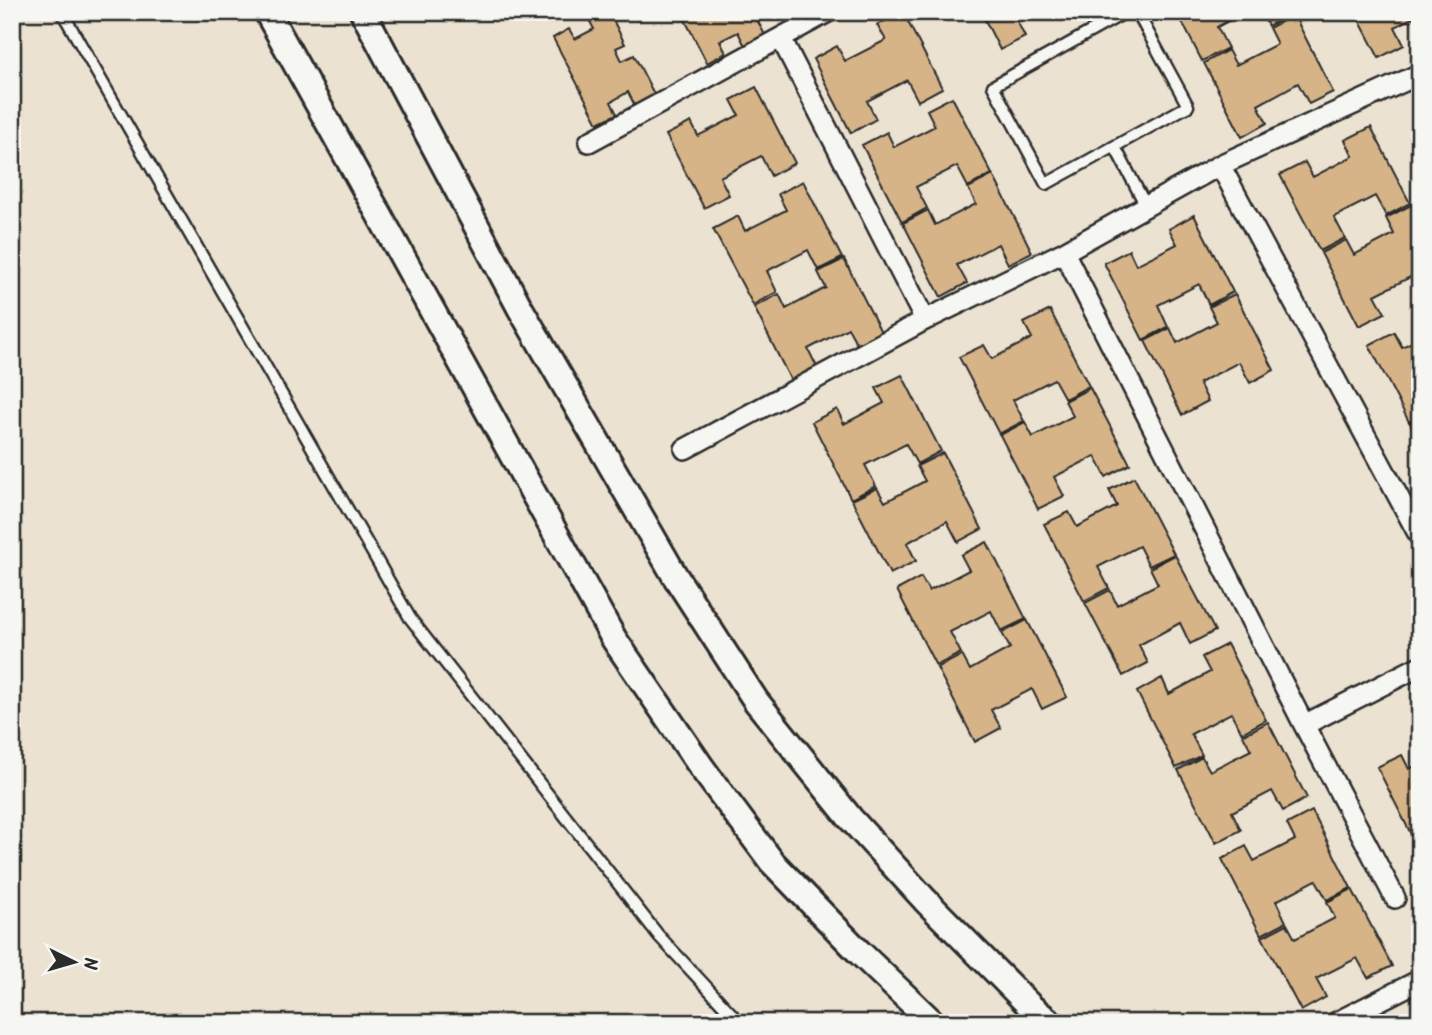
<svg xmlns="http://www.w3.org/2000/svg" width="1432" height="1035" font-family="Kalam,sans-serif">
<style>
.building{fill:#d6b488;stroke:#2b2b2b;stroke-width:2}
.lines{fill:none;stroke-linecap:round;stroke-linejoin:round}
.service-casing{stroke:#2b2b2b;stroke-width:15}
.minor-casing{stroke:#2b2b2b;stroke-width:24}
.tertiary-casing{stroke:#2b2b2b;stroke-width:30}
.service{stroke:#f6f6f2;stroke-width:10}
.minor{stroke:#f6f6f2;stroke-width:19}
.tertiary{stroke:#f6f6f2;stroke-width:24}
</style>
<rect width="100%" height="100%" fill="#ece2d2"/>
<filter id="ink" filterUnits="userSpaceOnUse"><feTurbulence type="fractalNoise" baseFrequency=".0143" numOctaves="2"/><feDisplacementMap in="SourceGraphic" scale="14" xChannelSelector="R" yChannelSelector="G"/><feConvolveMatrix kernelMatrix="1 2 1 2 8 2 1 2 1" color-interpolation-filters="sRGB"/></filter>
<g filter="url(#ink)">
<path class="building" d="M600 12H609L625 44 616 48 622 61 634 55 655 96 635 106 628 92 611 102 617 114 598 123 553 38 569 29 575 39 594 29 588 18Z
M681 12H753L765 35 745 46 738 32 720 41 726 53 707 63Z
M901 12H903L942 88 918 101 907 80 867 101 876 119 851 133 813 59 837 46 845 61 886 40 877 25Z
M981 12H1028L1016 19 1025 37 1000 50Z
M1177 12H1245L1217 27 1228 48 1202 61Z
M1261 12H1292V14L1268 26Z
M1355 12H1420V14L1395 27 1404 45 1379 58Z
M1294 15 1333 92 1309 104 1298 83 1258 105 1267 123 1242 137 1204 63 1228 50 1236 65 1277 44 1269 28Z
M756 87 795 163 771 176 761 156 720 177 729 195 704 208 666 135 691 122 698 136 739 115 731 100Z
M952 97 992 174 968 187 957 166 916 187 927 208 902 222 862 145 887 132 894 147 935 126 927 110Z
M1371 127 1410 203 1386 216 1375 196 1334 217 1345 238 1320 251 1280 175 1305 162 1313 177 1353 156 1345 140Z
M993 175 1032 252 1008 264 998 244 957 265 967 283 941 297 903 223 928 210 935 225 976 204 968 188Z
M803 181 842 258 818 270 808 250 767 271 777 292 753 305 713 229 738 216 745 231 786 210 778 194Z
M1411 205 1420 221V281L1416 274 1375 295 1385 313 1359 326 1321 253 1346 240 1354 255 1394 234 1386 218Z
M1194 215 1233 292 1209 305 1199 284 1158 305 1168 327 1143 340 1104 263 1129 250 1136 265 1177 244 1169 229Z
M844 259 883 336 859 348 848 328 808 349 817 367 791 381 754 307 779 294 786 309 826 288 818 272Z
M1235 294 1274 370 1250 383 1239 362 1199 383 1208 401 1182 415 1145 341 1170 328 1177 343 1217 322 1209 307Z
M1050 310 1089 386 1065 399 1054 379 1013 400 1024 421 999 434 959 357 984 345 992 359 1032 338 1024 323Z
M1394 332 1402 347 1420 338V416L1409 422 1369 345Z
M902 375 941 451 917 464 906 444 865 465 876 486 851 499 812 422 837 409 844 424 884 403 876 388Z
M1090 388 1130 464 1106 477 1095 456 1054 477 1064 496 1038 509 1000 435 1025 422 1033 437 1073 416 1065 401Z
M1420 418V443L1410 423Z
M943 453 982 529 958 542 947 521 907 543 916 561 890 574 852 500 877 488 885 502 925 481 917 466Z
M1134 477 1174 554 1149 566 1139 546 1098 567 1109 588 1084 601 1044 524 1069 512 1077 527 1117 506 1109 490Z
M987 542 1026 619 1001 631 991 611 950 632 961 653 936 666 897 590 921 577 929 591 969 570 961 555Z
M1175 555 1215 631 1190 644 1180 623 1139 645 1148 663 1123 676 1085 603 1110 590 1117 605 1158 584 1150 568Z
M1027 620 1067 697 1042 709 1032 689 991 710 1001 728 975 742 937 668 962 655 970 670 1010 648 1002 633Z
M1227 644 1266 720 1242 733 1231 713 1191 734 1202 755 1176 768 1137 692 1162 678 1169 694 1210 672 1202 657Z
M1268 722 1307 798 1283 811 1272 791 1232 812 1241 830 1216 843 1178 770 1202 757 1210 771 1251 750 1243 735Z
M1402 755 1409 769 1420 764V842L1416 844 1377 767Z
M1312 811 1351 888 1327 900 1316 880 1276 901 1286 922 1261 935 1222 859 1246 846 1254 861 1295 840 1287 824Z
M1352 889 1392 966 1368 978 1357 958 1316 979 1326 997 1301 1011 1262 937 1287 924 1295 939 1335 918 1327 902Z"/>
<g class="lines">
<g class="service-casing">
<path id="service" d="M62 12 410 618 659 936 740 1023
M1126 12 993 86 1046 184 1188 106 1137 12
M1115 147 1146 206"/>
</g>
<g class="minor-casing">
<path id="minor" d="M781 38 925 320
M589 142 828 12
M1220 165 1420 537
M1064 252 1304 725 1395 898
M685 449 925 320 1064 252 1220 165 1420 74
M1304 725 1420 666
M1335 1023 1420 980"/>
</g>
<g class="tertiary-casing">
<path id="tertiary" d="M267 12 614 639 702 768 772 862 858 951 933 1023
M363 12 520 308 675 576 756 701 850 818 925 900 1031 1007 1051 1023"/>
</g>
<use href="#service" class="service"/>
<use href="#minor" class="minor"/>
<use href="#tertiary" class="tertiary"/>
</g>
</g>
<rect width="1432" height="1035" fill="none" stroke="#f6f6f2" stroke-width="42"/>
<rect x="21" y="21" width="1390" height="993" fill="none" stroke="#2b2b2b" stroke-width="2.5" filter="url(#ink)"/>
<g transform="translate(74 962) rotate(95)" stroke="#f6f6f2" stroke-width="5" paint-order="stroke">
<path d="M0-5L12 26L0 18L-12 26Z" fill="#2b2b2b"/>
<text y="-10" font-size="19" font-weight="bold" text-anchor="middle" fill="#2b2b2b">N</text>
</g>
</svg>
